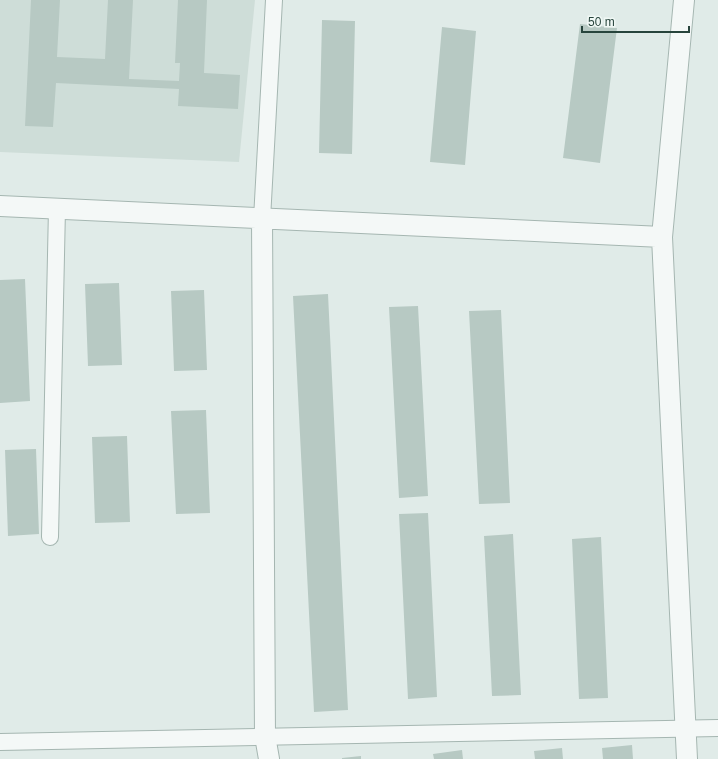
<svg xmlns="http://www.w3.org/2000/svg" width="718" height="759" font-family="Helvetica,sans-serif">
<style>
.built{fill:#ceddd8}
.building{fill:#b7c9c3}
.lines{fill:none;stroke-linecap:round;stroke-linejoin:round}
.minor-casing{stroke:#a5b6b1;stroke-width:18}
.tertiary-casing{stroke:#a5b6b1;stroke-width:22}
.minor{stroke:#f4f8f7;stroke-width:16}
.tertiary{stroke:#f4f8f7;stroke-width:20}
</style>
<rect width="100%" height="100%" fill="#e0ebe8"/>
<path class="built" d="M0 0H255L239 162 0 152Z"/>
<path class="building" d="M31 0H60L57 57 105 59 108 0H133L129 79 179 81 180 63H175L178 0H207L204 73 240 75 238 109 178 106 179 89 56 83 53 127 25 126Z
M322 20 355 21 352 154 319 153Z
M580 24 617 28 600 163 563 158Z
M442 27 476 31 465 165 430 162Z
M25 279 30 401 0 403V280Z
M119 283 122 365 88 366 85 284Z
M204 290 207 370 174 371 171 291Z
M328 294 348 710 314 712 293 296Z
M418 306 428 496 399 498 389 307Z
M501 310 510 503 479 504 469 311Z
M206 410 210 513 176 514 171 411Z
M127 436 130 522 95 523 92 437Z
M36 449 39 534 8 536 5 450Z
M428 513 437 697 408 699 399 514Z
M513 534 521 695 492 696 484 536Z
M601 537 608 698 579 699 572 539Z
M632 745 633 759H603L602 748Z
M562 748 563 759H535L534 751Z
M462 750 463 759H434L433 754Z
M361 756V759H342V758Z"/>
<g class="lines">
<g class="minor-casing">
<path id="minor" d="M262 219 274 0
M50 537 57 208
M0 742 718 728"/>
</g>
<g class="tertiary-casing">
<path id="tertiary" d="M684 0 662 237 687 759
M0 206 662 237
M262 219 265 736 269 759"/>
</g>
<use href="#minor" class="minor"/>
<use href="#tertiary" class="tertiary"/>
</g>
<path d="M582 26v6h107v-6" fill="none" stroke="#27443c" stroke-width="2"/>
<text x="588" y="26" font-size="12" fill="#27443c" stroke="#f0f8f5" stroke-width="3" paint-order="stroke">50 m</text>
</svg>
